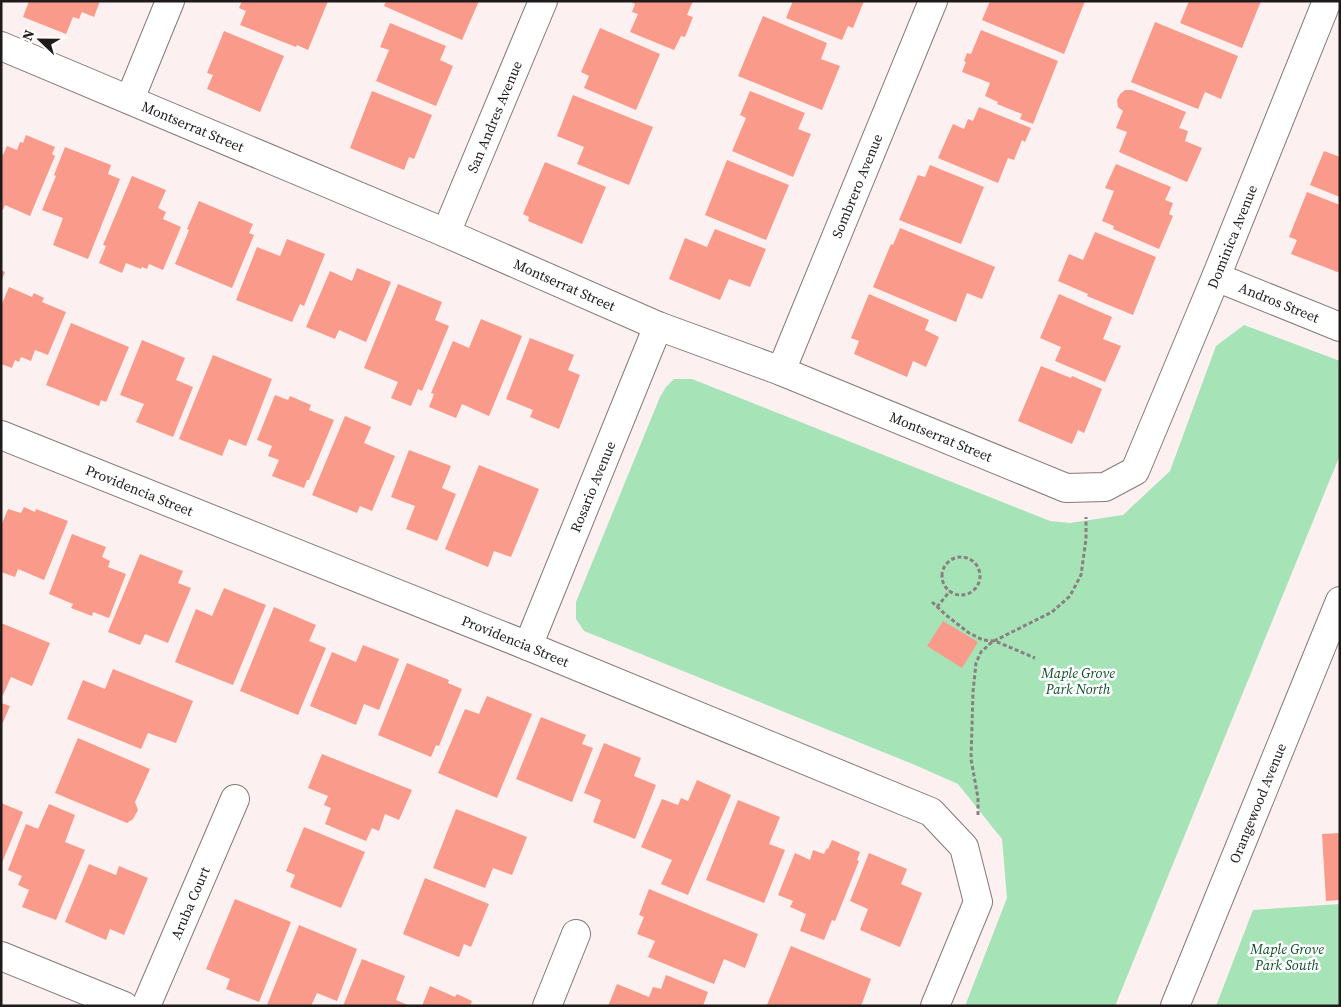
<svg xmlns="http://www.w3.org/2000/svg" width="1341" height="1007" font-family="'Source Serif 4',serif">
<style>
.green{fill:#a6e3b7}
.building{fill:#fa9a8a}
.lines{fill:none;stroke-linecap:round;stroke-linejoin:round}
.minor-casing{stroke:#827a78;stroke-width:30}
.path{stroke:#888180;stroke-width:3;stroke-dasharray:4 2.5;stroke-linecap:butt}
.minor{stroke:#fff;stroke-width:28}
.labels{text-anchor:middle;dominant-baseline:central;stroke-width:5;stroke-linejoin:round;paint-order:stroke}
.street-label{font-size:14px;fill:#1e1b1a;stroke:#fff}
.park-label{font-size:14px;font-style:italic;fill:#0e4f2a;stroke:#fff}
</style>
<rect width="100%" height="100%" fill="#fcf1f0"/>
<path class="green" d="M1244 325 1340 361V455L1115 1006H965L1007 898 1002 839 958 784 915 765 584 631 576 619V602L660 397 666 387 674 379H692L1050 521 1070 523 1123 515 1170 471 1216 346Z
M1340 904V1006H1216L1253 910Z"/>
<path class="building" d="M29 1H100L94 17 82 12 79 19 73 17 66 34 23 17Z
M242 1H328L308 50 297 45 296 47 240 25 246 11 239 8Z
M386 1H479L462 40 384 6Z
M629 1H693L687 15 693 17 685 37 681 36 674 50 630 32 638 14 632 12 635 4Z
M793 1H864L853 28 848 26 842 40 786 18Z
M990 1H1085L1064 54 982 20Z
M1189 1H1261L1242 48 1180 23Z
M763 16 827 43 821 59 840 66 822 110 738 76Z
M1155 22 1238 56 1221 99 1205 92 1198 109 1131 82Z
M390 23 446 46 440 60 453 66 436 106 376 81 389 50 380 47Z
M600 28 660 54 636 110 584 88 589 76 581 72Z
M981 30 1058 61 1033 124 1020 119 1022 114 997 104 998 102 985 96 990 83 962 72 966 62 964 61 967 53 971 54Z
M224 31 284 56 260 112 207 89 213 75 207 73Z
M1125 90H1132L1186 112 1179 128 1188 131 1185 141 1202 148 1187 182 1119 152 1127 132 1116 128 1123 111 1118 107 1117 100 1120 94Z
M372 91 432 115 414 159 409 157 404 170 350 148Z
M750 91 805 113 798 129 811 134 793 177 732 151 746 118 740 115Z
M573 95 653 127 629 185 577 164 584 147 557 136Z
M979 107 1031 128 1025 142 1022 140 1014 160 1008 158 998 183 938 158 953 124 964 129 968 119 973 121Z
M26 135 55 147 52 154 55 156 30 216 5 205 3 210H1V155H3L7 146 17 150 20 142 23 143Z
M65 147 111 165 108 174 120 179 88 259 53 245 63 218 42 210 56 176 54 175Z
M1324 151 1340 157V197L1310 185Z
M727 160 789 185 766 240 705 215Z
M545 162 606 187 582 244 528 221 529 217 523 214Z
M1116 164 1171 187 1165 200 1173 203 1169 214 1173 216 1159 249 1113 229 1114 226 1102 221 1114 191 1105 188Z
M930 165 984 187 961 244 899 220 918 175 925 177Z
M132 176 166 190 158 208 166 212 163 219 181 227 163 270 149 264 147 269 142 267 141 269 126 263 122 273 99 263 106 246 103 245Z
M1307 192 1340 205V273L1291 254 1297 240 1289 237Z
M199 201 253 224 249 233 254 235 232 288 175 264 189 230 187 229Z
M900 228 995 267 982 299 967 293 956 322 873 287 891 244 893 245Z
M715 229 766 249 750 287 729 279 720 300 669 279 685 238 707 247Z
M1095 232 1156 257 1133 315 1087 296 1088 294 1058 281 1069 254 1083 260Z
M287 239 325 254 304 306 300 304 292 322 236 300 257 247 280 256Z
M357 268 391 282 366 342 339 330 335 339 306 327 330 271 352 281Z
M1 270 5 272 1 282Z
M398 284 442 302 435 320 449 326 422 391 418 389 411 406 391 398 398 382 364 368Z
M9 287 32 297 34 293 44 298 42 302 66 312 48 355 35 350 31 361 21 357 19 362 15 360 12 368 1 364V306Z
M869 294 929 320 925 330 939 337 926 367 913 361 907 377 854 354 859 341 851 338Z
M1059 294 1112 317 1103 339 1121 346 1105 382 1055 361 1061 347 1040 338Z
M481 319 522 336 489 416 462 404 456 418 429 407 434 394 431 393 453 341 469 348Z
M71 323 129 347 106 402 101 400 99 406 46 385Z
M530 338 574 355 568 370 580 375 559 429 530 417 533 410 506 399Z
M142 340 185 358 176 380 193 387 173 437 136 422 144 404 120 395Z
M213 355 272 379 246 446 229 439 222 456 179 439Z
M1041 366 1071 378 1072 376 1102 389 1084 433 1078 430 1072 444 1018 421Z
M275 395 288 400 290 396 311 405 309 410 334 420 309 480H307L304 488 272 476 279 460 268 456 272 446 257 440Z
M345 416 371 427 364 443 395 456 372 511 360 506 357 513 312 495Z
M409 450 451 466 442 488 456 494 437 541 406 529 415 506 391 497Z
M479 465 539 489 511 557 494 551 488 567 445 549Z
M24 507 35 512 36 509 68 521 44 580 18 569 15 577 1 572V526L8 509 21 513Z
M72 534 106 547 102 557 110 561 108 567 126 574 109 618 93 612 92 616 71 608 73 604 49 594Z
M140 554 183 571 178 583 191 588 168 643 145 634 140 645 108 632Z
M224 588 266 605 233 685 175 662 196 609 212 616Z
M274 607 316 625 309 641 326 648 298 715 240 691Z
M943 621 978 642 962 668 927 646Z
M1 623 50 643 32 686 11 677 3 695 1 694Z
M363 645 399 659 379 710 364 704 356 725 310 706 332 652 356 662Z
M407 663 449 680 448 683 462 689 439 746 436 745 431 757 378 735Z
M113 669 193 701 176 743 148 733 141 749 67 719 83 680 105 689Z
M487 696 532 714 497 798 438 773 465 709 479 714Z
M1 703 10 706 1 727Z
M541 717 586 735 582 744 593 748 572 802 516 779Z
M78 738 150 769 135 802 138 810 133 819 127 823 55 793Z
M604 743 641 758 634 776 656 785 635 839 593 822 601 800 584 793Z
M322 754 412 790 399 820 385 814 379 831 372 828 366 841 325 824 331 808 324 805 328 796 308 788Z
M697 780 731 795 688 895 661 884 672 860 641 847 662 799 678 805 681 798 688 801Z
M738 800 780 817 769 844 785 850 764 903 706 880Z
M1 803 23 812 1 865Z
M49 804 75 815 65 842 85 850 56 920 22 907 29 890 18 885 22 876 8 870 26 824 38 829Z
M456 809 527 837 512 875 493 868 485 888 433 868Z
M304 827 365 852 341 908 290 887 295 875 286 871Z
M1340 833V900L1326 901 1322 834Z
M832 840 860 852 857 860 859 861 835 921 832 920 824 940 800 931 806 914 790 907 793 901 778 895 795 853 810 860 813 850 824 854 827 848 828 849Z
M869 853 907 869 901 884 922 893 900 947 860 930 868 909 850 901Z
M89 864 116 875 119 866 148 878 124 935 110 929 106 940 65 922Z
M425 878 489 904 471 947 464 944 459 957 403 934Z
M649 889 758 934 745 968 724 959 714 984 648 957 655 941 637 934 644 917 639 915Z
M235 899 291 922 259 1002 226 989 230 979 206 969Z
M299 925 357 949 337 1001 317 993 311 1006H268L267 1005Z
M791 946 871 979 861 1006H769L767 1005Z
M362 959 405 976 396 1000 410 1006H343Z
M666 975 708 992 703 1006H608L617 984 649 997 653 987 661 989Z
M430 986 455 997 457 994 472 1001 470 1006H422Z"/>
<g class="lines">
<g class="minor-casing">
<g id="minor">
<path id="s1" d="M1 46 446 233 658 326 781 371 1066 488 1105 487 1135 471 1216 277 1327 1"/>
<path d="M130 99 170 1"/>
<path id="s2" d="M446 233 543 1"/>
<path id="s3" d="M1216 277 1340 327"/>
<path id="s4" d="M781 371 933 1"/>
<path id="s5" d="M1 435 528 646 931 812 964 847 978 902 935 1006"/>
<path id="s6" d="M528 646 658 326"/>
<path d="M1 956 124 1006"/>
<path id="s7" d="M146 1006 235 799"/>
<path d="M547 1006 576 934"/>
<path id="s8" d="M1175 1006 1340 601"/>
</g>
</g>
<path class="path" d="M942 576a19 19 0 1 1 38 0a19 19 0 1 1-38 0Z
M932 602 946 615 969 633 983 640 995 641 1035 658
M937 607 950 591
M978 815V798L971 759 973 692 976 663 981 652 992 642 1052 612 1070 596 1081 575 1086 539V517"/>
<use href="#minor" class="minor"/>
</g>
<g class="labels">
<g class="street-label">
<text stroke="none"><textPath href="#s2" startOffset="126">San Andres Avenue</textPath></text>
<text stroke="none"><textPath href="#s1" startOffset="208">Montserrat Street</textPath></text>
<text stroke="none"><textPath href="#s4" startOffset="200">Sombrero Avenue</textPath></text>
<text stroke="none"><textPath href="#s1" startOffset="1480">Dominica Avenue</textPath></text>
<text stroke="none"><textPath href="#s1" startOffset="612">Montserrat Street</textPath></text>
<text stroke="none"><textPath href="#s3" startOffset="68">Andros Street</textPath></text>
<text stroke="none"><textPath href="#s1" startOffset="1018">Montserrat Street</textPath></text>
<text stroke="none"><textPath href="#s6" startOffset="172">Rosario Avenue</textPath></text>
<text stroke="none"><textPath href="#s5" startOffset="149">Providencia Street</textPath></text>
<text stroke="none"><textPath href="#s5" startOffset="554">Providencia Street</textPath></text>
<text stroke="none"><textPath href="#s8" startOffset="219">Orangewood Avenue</textPath></text>
<text stroke="none"><textPath href="#s7" startOffset="112">Aruba Court</textPath></text>
</g>
<g class="park-label">
<text x="1078" y="673">Maple Grove<tspan x="1078" dy="16">Park North</tspan></text>
<text x="1287" y="949">Maple Grove<tspan x="1287" dy="16">Park South</tspan></text>
</g>
</g>
<rect width="1341" height="1007" fill="none" stroke="#1e1b1a" stroke-width="5"/>
<g transform="translate(40 40) rotate(292)" stroke="#ffffff" stroke-width="4" paint-order="stroke">
<path d="M0-4L9 19L0 12L-9 19Z" fill="#1e1b1a"/>
<text y="-8" font-size="14" font-weight="bold" text-anchor="middle" fill="#1e1b1a">N</text>
</g>
</svg>
